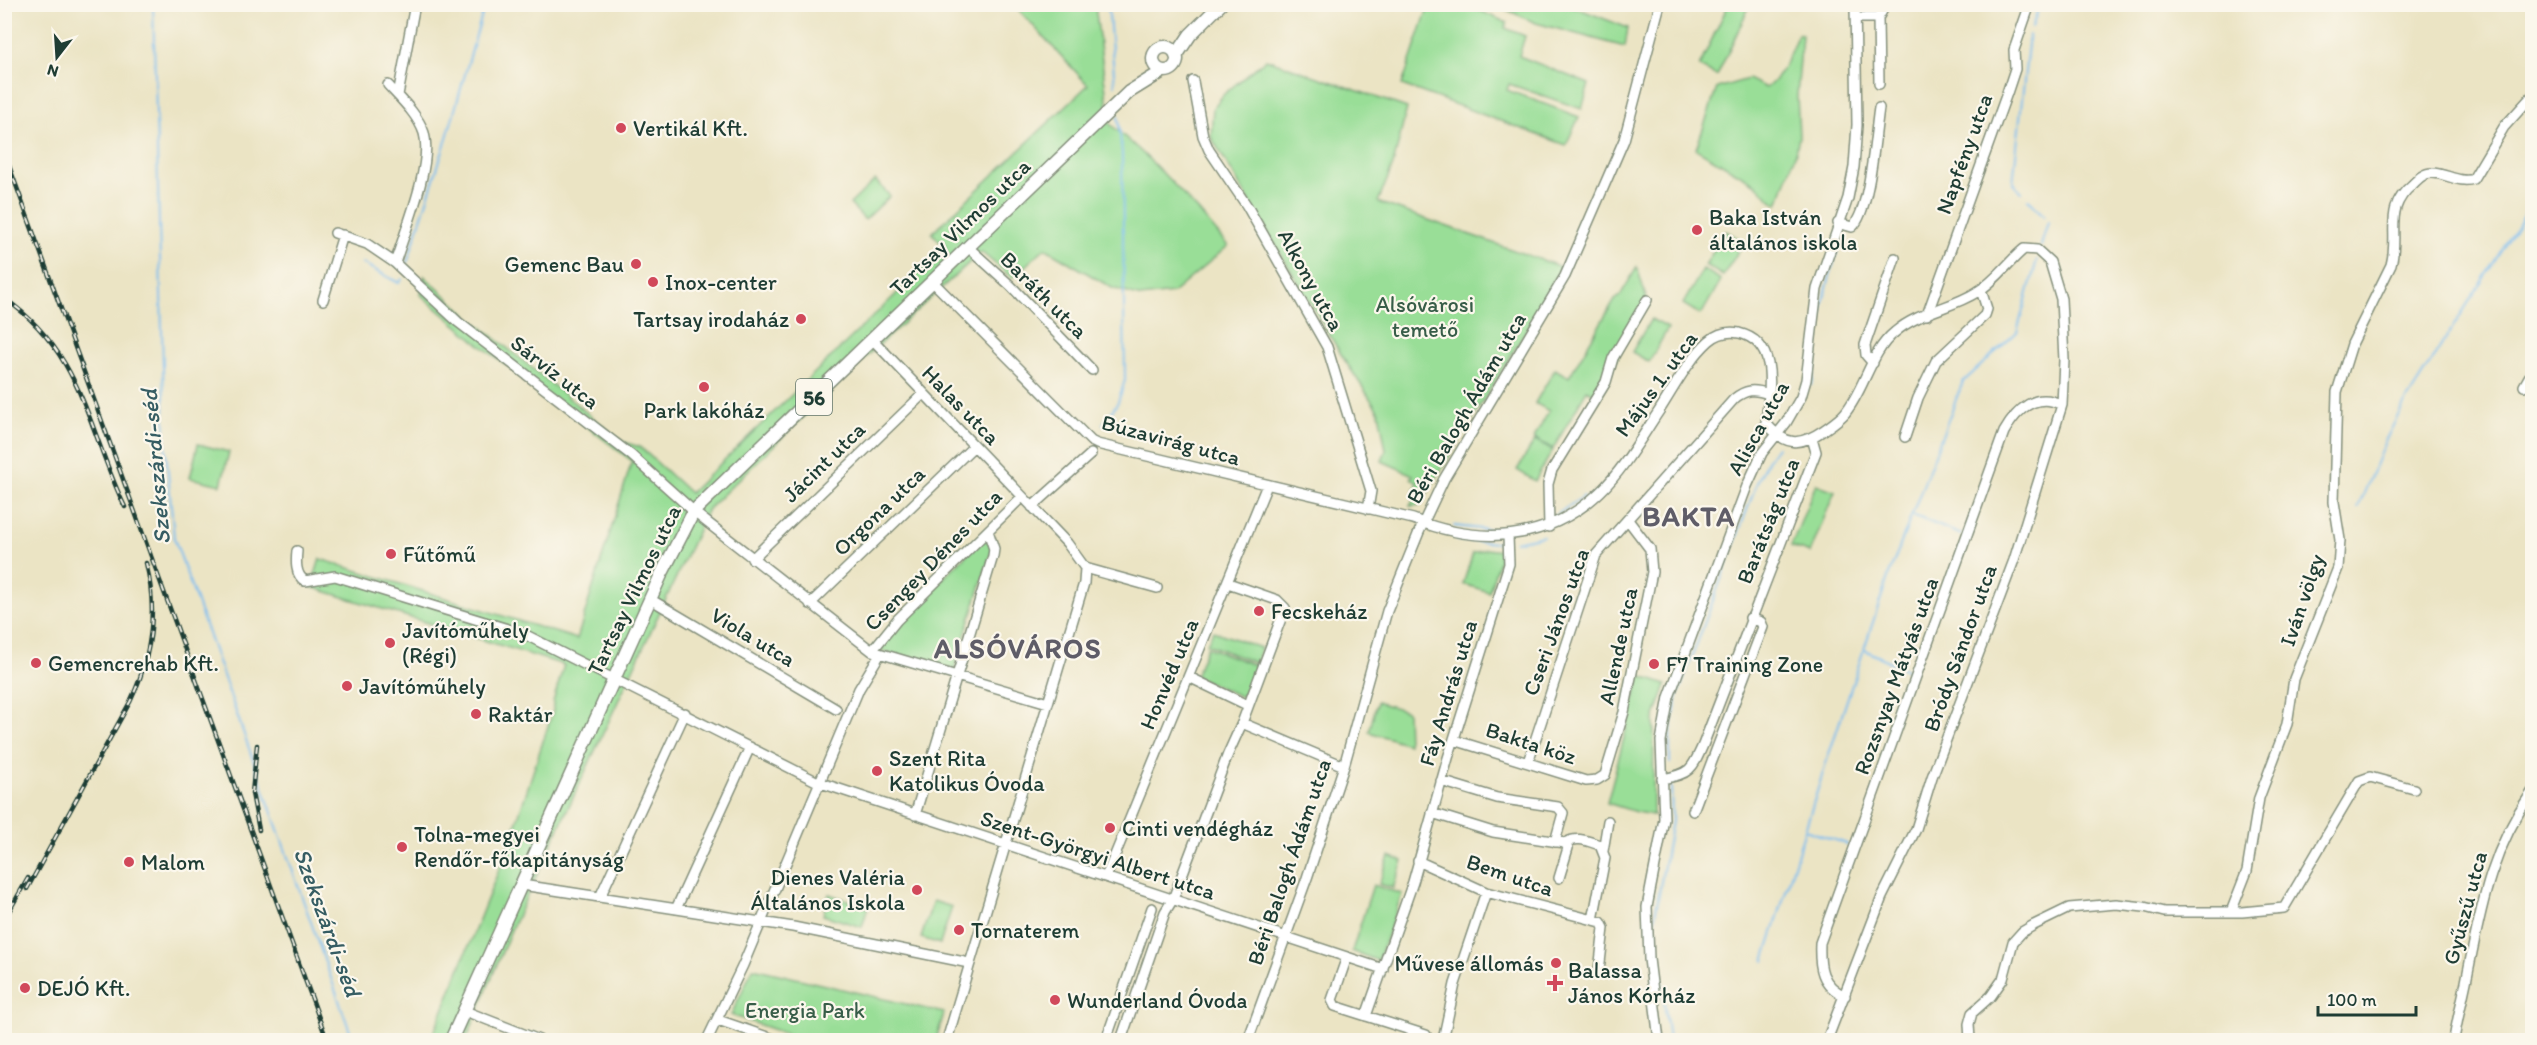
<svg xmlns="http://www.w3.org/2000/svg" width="2537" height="1045" font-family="Itim,sans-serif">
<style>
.green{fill:#99de97;stroke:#5c8e66;stroke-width:1.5}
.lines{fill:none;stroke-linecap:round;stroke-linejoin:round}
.stream{stroke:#7abdf0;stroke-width:2}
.minor-casing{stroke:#85907c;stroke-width:12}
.major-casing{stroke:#85907c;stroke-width:15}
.minor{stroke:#fff;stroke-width:9}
.major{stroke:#fff;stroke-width:12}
.rail-casing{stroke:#1f3d34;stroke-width:4.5}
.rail{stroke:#fbf7ec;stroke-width:2;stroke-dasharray:7;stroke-linecap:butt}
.poi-dot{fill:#d1495b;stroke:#fbf7ec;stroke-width:2}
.labels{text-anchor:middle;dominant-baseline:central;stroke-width:4.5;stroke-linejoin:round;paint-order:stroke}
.shield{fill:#fbf7ec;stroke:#61756b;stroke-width:1.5}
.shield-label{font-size:21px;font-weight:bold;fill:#1f3d34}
.poi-label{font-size:22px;fill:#1f3d34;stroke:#fbf7ec;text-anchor:start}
.street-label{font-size:22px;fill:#1f3d34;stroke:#fbf7ec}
.park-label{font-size:22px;fill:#375d48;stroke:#fbf7ec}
.water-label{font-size:24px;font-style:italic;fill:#365d63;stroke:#fbf7ec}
.district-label{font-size:28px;font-weight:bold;letter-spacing:1.5px;fill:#5f5d68;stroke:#fbf7ec}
</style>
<rect width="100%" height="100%" fill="#fbf7ec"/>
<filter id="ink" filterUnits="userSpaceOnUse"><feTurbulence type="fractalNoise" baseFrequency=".0167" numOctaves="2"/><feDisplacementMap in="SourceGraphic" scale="12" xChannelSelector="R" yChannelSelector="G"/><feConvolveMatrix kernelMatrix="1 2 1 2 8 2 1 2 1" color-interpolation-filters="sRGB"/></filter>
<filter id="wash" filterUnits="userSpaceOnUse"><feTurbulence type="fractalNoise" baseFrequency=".008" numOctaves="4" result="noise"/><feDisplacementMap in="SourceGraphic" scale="24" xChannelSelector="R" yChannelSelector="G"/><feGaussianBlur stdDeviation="1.35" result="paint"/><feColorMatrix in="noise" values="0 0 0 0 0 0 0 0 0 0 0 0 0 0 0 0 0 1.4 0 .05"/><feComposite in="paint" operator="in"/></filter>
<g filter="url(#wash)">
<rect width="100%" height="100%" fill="#ebe4c4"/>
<path class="green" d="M1017 5H1095L1110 124C1154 161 1192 202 1228 246L1173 293 1141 297 1112 288 1045 248 1012 278 981 252 856 366 708 509 511 930 466 1040H431L510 842 553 711V702L564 665 311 587 320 559 577 639 632 461 480 345 421 295 424 276 469 317 623 442 640 447 690 493 945 247 932 233 1088 85 1015 6Z
M1429 5H1468L1507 23 1505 28 1525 36 1519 56 1589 84 1582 109 1509 84 1507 90 1579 117 1566 145 1402 85Z
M1496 5H1569L1628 28 1625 47 1536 23Z
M1728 5H1750L1717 76 1699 67Z
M1798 34 1802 35 1797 96 1799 136 1796 152 1778 204C1767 200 1764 190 1754 183L1696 149 1717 88 1748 79 1766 88C1784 75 1789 53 1798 34Z
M1266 59 1407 108 1393 165 1378 202 1561 267 1530 324 1420 505 1410 506 1417 493 1414 491 1418 483 1411 479 1413 475 1382 461 1386 450 1379 412 1344 359 1211 137 1213 108 1224 94Z
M875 180 890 196 865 220 850 204Z
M1726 231 1744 242 1723 276 1705 265Z
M1637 267 1647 300 1597 396 1587 390 1553 449 1534 438 1549 411 1535 403 1555 369 1569 377 1615 299 1620 296Z
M1703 269 1721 280 1701 315 1683 304Z
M1651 319 1668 328 1649 362 1632 352Z
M1535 440 1553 450 1535 481 1517 470Z
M198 444 229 452 221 485 190 478Z
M1816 484 1835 491 1810 553 1791 546Z
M987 534 992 550 954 670 879 650 890 632Z
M1486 549 1502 551 1489 592 1463 584 1473 553Z
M1213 631 1261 648 1256 663 1207 644Z
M1207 647 1257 666 1242 697 1195 676Z
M1640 676 1666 685 1654 719 1653 815 1636 812 1607 803Z
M1377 702 1407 711 1408 744 1369 732Z
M1389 856 1403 861 1393 888 1379 884Z
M1373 885 1402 894 1378 961 1352 951Z
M829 894 868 907 862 927 823 915Z
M933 901 952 907 940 944 921 938Z
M753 968 944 1013 936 1040H804L731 1015Z"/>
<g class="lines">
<path class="stream" d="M153 4 165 440 174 538 353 1040
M1108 4 1115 85
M2032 27 2040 4
M2022 192 2013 183 2029 35
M2028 199 2044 216
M2041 246 2048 222
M362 263 399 283 402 279
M407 263 446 141 485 4
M1812 385 1823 302 1841 235
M1103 424 1118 402 1125 380 1122 153 1118 117
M2358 508 2385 441 2403 406 2532 202
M1556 515 1584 496
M1912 515 1962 535
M1454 526 1491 530
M1502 530 1538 523
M1456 540 1500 543
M1515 542 1543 536
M1865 650 1911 672
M1670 763V736L1678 694 1757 483 1767 461 1777 447
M1805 830 1847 844
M1764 961 1825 766 1888 577 1958 394 1963 382 2017 332 2037 260
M1669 1040 1654 921 1672 821 1671 786"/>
</g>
</g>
<g filter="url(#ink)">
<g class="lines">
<g class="minor-casing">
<path id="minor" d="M1856 18H1878L1886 4
M1878 18 1879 84
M1193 81 1203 136 1209 150 1247 206 1327 347 1371 491 1368 509
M388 85C401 99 418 115 424 133 433 164 405 231 395 263
M398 95 415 4
M1838 223 1852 227C1870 212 1875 134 1879 108
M335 233 367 244 395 263 458 322 631 455 699 516 872 651 1048 703
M969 248 1011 286 1092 370
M933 282 1091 441 1097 444 1413 519C1478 545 1547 543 1600 492 1623 470 1641 438 1659 411 1674 388 1688 360 1709 341 1717 334 1728 331 1739 333 1780 343 1769 391 1766 423 1785 446 1799 447 1824 430 1831 425 1839 420 1845 413 1865 389 1870 352 1895 332 1918 312 1952 308 1977 292 1996 281 2008 262 2024 249L2037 250 2050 262 2061 299 2064 360 2062 405 2014 560 1932 777 1916 829 1882 897 1827 1040
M323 300 343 235
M1927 315 2007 93 2015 69 2014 50 2030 4
M873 340 1067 543 1085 568 1157 588
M1873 363 1866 355 1865 345 1895 258
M2524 386 2532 372
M1905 437 1918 398 1936 361 1985 315 1987 309 1981 290
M1032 507 1091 454
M1549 527 1548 484 1552 470 1606 382 1613 358 1647 300
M297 551C296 561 295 575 305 581L335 576 524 634 818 782 1383 969
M752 559 923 394
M1228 583 1277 600 1285 608 1242 723 1344 766
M650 599 836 709
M810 604 974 446
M872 651 897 620 1022 497
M1189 677 1247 705
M1454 740 1586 781 1597 780 1605 775 1624 712 1652 572 1650 549 1628 520
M1528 762 1596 555 1734 399C1746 389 1754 389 1769 394
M1662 779C1690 774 1692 770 1703 745L1816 452 1812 438
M1441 781 1497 798 1558 807 1563 813 1555 842
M1693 811 1763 627 1761 622 1750 618
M1432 813 1493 832 1565 843 1568 848 1559 878
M915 815 993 556 994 549 988 531
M1565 843C1577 836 1587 841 1600 845L1605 858 1593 920
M1603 851 1608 821
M1418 861 1486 892 1601 922 1604 928 1599 971
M1106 877 1267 485
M522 885 793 927 969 963
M600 897 685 713
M676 909 750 747
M2231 912 2247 871 2259 798 2287 724 2294 679 2338 568 2340 540 2334 502 2337 392 2352 344 2391 265C2400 232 2382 210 2413 184 2419 178 2424 173 2432 173 2445 173 2461 184 2473 179L2504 127 2532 96
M1347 957 1332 1000 1335 1006 1426 1035
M1845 996C1821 985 1819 967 1820 943L2004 432C2017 409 2036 391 2062 405
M465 1011 539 1040
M1366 1016 1413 882 1448 758 1509 564 1508 536
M718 1020 776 1040
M707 1040 743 965 859 689 880 654
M947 1040 1084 583 1085 568
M1106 1040 1152 908
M1121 1040 1165 912 1173 899 1228 754 1242 723
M1248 1040 1307 878 1344 766 1387 611 1419 532 1444 479 1565 276 1624 140 1660 4
M1443 1040 1455 984 1486 892
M1659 1040 1649 959 1647 907 1664 819 1661 741 1669 697 1747 486 1762 453 1786 423 1801 397 1806 380 1817 289 1848 198 1854 167 1857 125 1855 4
M1970 1040 1969 1024 1972 1013 1991 996 2003 979 2013 942 2022 932 2034 925 2069 908 2116 904 2144 907 2164 912H2242L2284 908 2359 781 2370 777 2414 789
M2454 1040C2457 1019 2463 998 2467 977 2481 908 2490 852 2532 792"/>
</g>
<g class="major-casing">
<path id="major" d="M1153 59a12 12 0 1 1 24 0a12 12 0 1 1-24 0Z
M1176 56 1190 35 1221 4
M451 1040 661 575 694 511 1129 92 1163 71"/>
</g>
<use href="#minor" class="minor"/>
<use href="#major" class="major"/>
<g class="rail-casing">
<path id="rail" d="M4 152 327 1040
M4 298C83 353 87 428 125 507
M257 745 252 793 259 830
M27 889 130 702C151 658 158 611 146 563
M4 920 28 878"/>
</g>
<use href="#rail" class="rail"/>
</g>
</g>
<g class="poi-dot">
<circle cx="621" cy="128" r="6"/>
<circle cx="1697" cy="230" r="6"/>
<circle cx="636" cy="264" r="6"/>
<circle cx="653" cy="282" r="6"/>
<circle cx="801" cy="319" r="6"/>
<circle cx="704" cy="387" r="6"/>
<circle cx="391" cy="554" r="6"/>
<circle cx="1259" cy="611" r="6"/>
<circle cx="390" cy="643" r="6"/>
<circle cx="36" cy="663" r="6"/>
<circle cx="1654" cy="664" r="6"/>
<circle cx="347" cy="686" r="6"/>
<circle cx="476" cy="714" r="6"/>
<circle cx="877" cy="771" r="6"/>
<circle cx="1110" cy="828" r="6"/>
<circle cx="402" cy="847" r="6"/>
<circle cx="129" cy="862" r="6"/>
<circle cx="917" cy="890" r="6"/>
<circle cx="959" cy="930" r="6"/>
<circle cx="1556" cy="963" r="6"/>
<path d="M1552 974h6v6h6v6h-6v6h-6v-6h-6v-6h6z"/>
<circle cx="25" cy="988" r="6"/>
<circle cx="1055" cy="1000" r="6"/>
</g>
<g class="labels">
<rect class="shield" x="796" y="379" width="36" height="36" rx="4.5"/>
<g class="shield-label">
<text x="814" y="397">56</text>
</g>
<g class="poi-label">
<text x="633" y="128">Vertikál Kft.</text>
<text x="1709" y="217">Baka István<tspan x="1709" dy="25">általános iskola</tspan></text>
<text x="624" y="264" text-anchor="end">Gemenc Bau</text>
<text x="665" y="282">Inox-center</text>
<text x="789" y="319" text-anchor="end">Tartsay irodaház</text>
<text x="704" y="410" text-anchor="middle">Park lakóház</text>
<text x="403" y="554">Fűtőmű</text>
<text x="1271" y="611">Fecskeház</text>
<text x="402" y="630">Javítóműhely<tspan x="402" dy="25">(Régi)</tspan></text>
<text x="48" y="663">Gemencrehab Kft.</text>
<text x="1666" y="664">F7 Training Zone</text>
<text x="359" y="686">Javítóműhely</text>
<text x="488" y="714">Raktár</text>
<text x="889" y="758">Szent Rita<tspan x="889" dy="25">Katolikus Óvoda</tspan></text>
<text x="1122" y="828">Cinti vendégház</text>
<text x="414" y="834">Tolna-megyei<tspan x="414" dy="25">Rendőr-főkapitányság</tspan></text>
<text x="141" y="862">Malom</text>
<text x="905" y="877" text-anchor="end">Dienes Valéria<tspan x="905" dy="25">Általános Iskola</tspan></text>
<text x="971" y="930">Tornaterem</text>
<text x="1544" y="963" text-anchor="end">Művese állomás</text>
<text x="1568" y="970">Balassa<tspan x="1568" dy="25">János Kórház</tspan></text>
<text x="37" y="988">DEJÓ Kft.</text>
<text x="1067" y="1000">Wunderland Óvoda</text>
</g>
<g class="street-label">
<text transform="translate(1964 154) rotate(-70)">Napfény utca</text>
<text transform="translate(960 227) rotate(-44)">Tartsay Vilmos utca</text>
<text transform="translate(1311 280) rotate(61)">Alkony utca</text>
<text transform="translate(1044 295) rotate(45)">Baráth utca</text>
<text transform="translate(555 372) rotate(38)">Sárvíz utca</text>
<text transform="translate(1656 384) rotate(-54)">Május 1. utca</text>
<text transform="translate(961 405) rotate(46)">Halas utca</text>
<text transform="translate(1466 408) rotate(-60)">Béri Balogh Ádám utca</text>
<text transform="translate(1758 428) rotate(-61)">Alisca utca</text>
<text transform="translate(1171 440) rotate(15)">Búzavirág utca</text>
<text transform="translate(824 462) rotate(-44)">Jácint utca</text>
<text transform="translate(879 511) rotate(-44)">Orgona utca</text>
<text transform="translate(1768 521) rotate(-68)">Barátság utca</text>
<text transform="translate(933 560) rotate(-46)">Csengey Dénes utca</text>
<text transform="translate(634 590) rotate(-64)">Tartsay Vilmos utca</text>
<text transform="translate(2302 600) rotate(-71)">Iván völgy</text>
<text transform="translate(1556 622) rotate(-70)">Cseri János utca</text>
<text transform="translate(753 637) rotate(31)">Viola utca</text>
<text transform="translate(1618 646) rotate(-78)">Allende utca</text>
<text transform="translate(1960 648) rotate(-70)">Bródy Sándor utca</text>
<text transform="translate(1169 674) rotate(-67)">Honvéd utca</text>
<text transform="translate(1896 676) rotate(-70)">Rozsnyay Mátyás utca</text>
<text transform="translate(1448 693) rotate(-73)">Fáy András utca</text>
<text transform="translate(1531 743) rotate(18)">Bakta köz</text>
<text transform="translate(1098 855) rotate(18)">Szent-Györgyi Albert utca</text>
<text transform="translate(1289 862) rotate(-71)">Béri Balogh Ádám utca</text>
<text transform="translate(1510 875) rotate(19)">Bem utca</text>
<text transform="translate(2465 908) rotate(-75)">Gyűszű utca</text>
</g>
<g class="park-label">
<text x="1425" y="304">Alsóvárosi<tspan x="1425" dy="25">temető</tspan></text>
<text x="805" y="1010">Energia Park</text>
</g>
<g class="water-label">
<text transform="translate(155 467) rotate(-95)">Szekszárdi-séd</text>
<text transform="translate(328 922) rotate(70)">Szekszárdi-séd</text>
</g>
<g class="district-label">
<text x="1689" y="516">BAKTA</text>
<text x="1018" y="648">ALSÓVÁROS</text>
</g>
</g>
<rect width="2537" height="1045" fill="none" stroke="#fbf7ec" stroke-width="24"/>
<g transform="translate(57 57) rotate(197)" stroke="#fbf7ec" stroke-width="4.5" paint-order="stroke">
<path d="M0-4.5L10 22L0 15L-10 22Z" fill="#1f3d34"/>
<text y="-9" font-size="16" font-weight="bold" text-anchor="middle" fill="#1f3d34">N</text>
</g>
<path d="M2318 1006v9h98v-9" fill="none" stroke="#1f3d34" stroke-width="3"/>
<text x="2327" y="1006" font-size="18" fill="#1f3d34" stroke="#fbf7ec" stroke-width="4.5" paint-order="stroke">100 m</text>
</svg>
